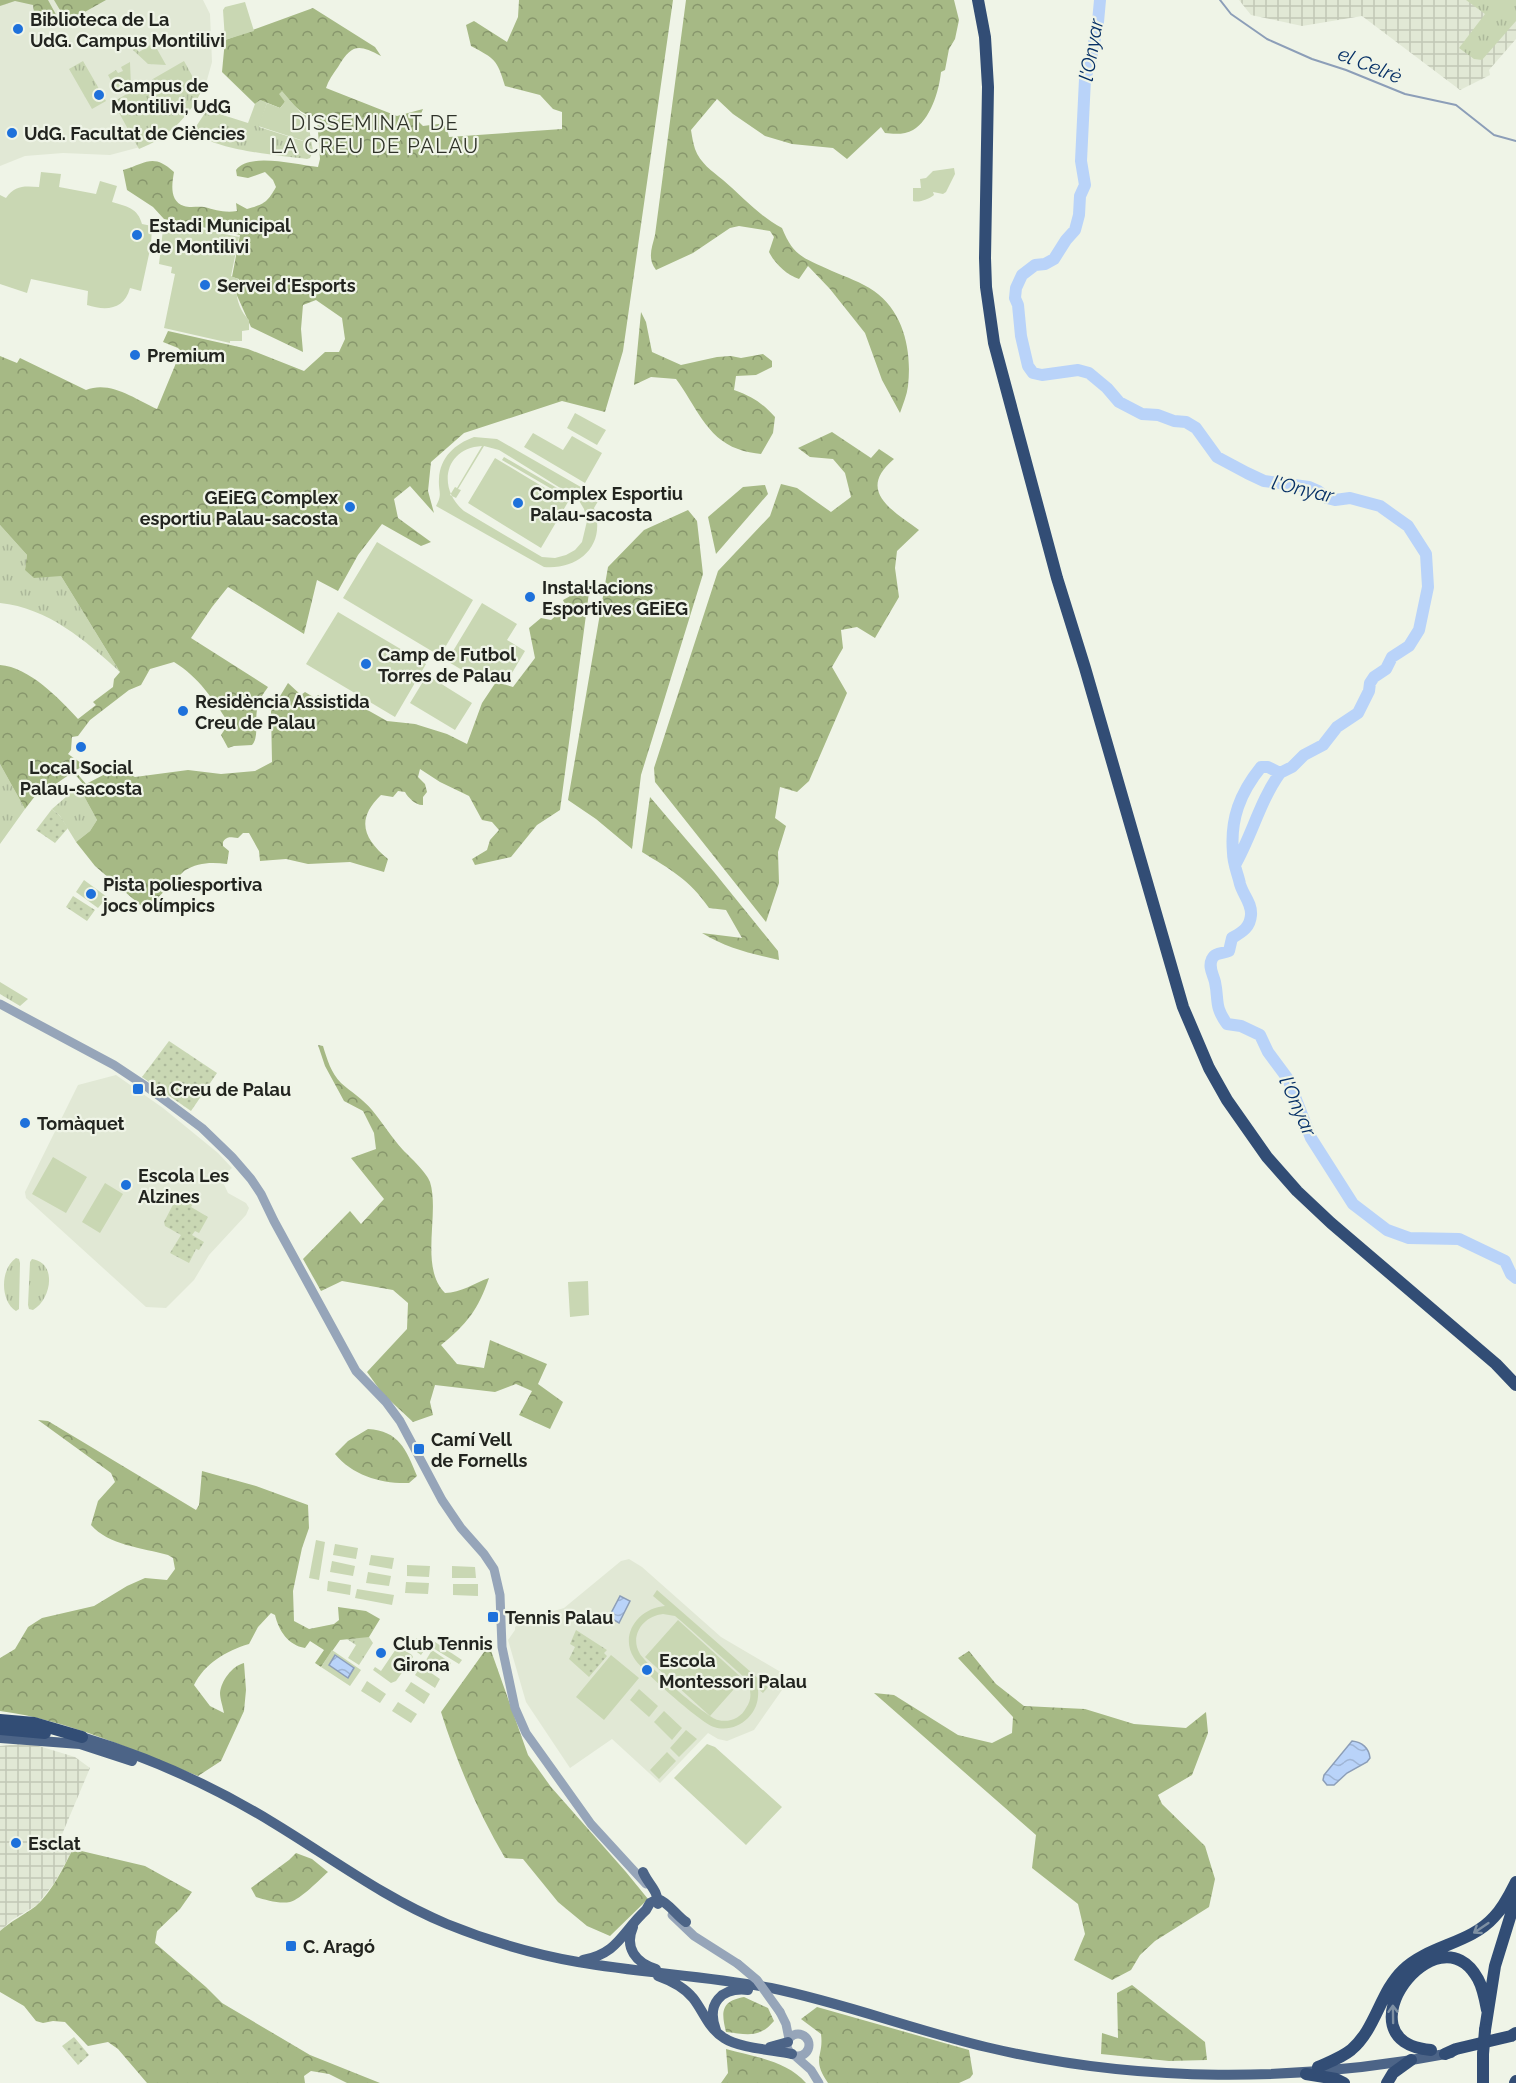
<svg xmlns="http://www.w3.org/2000/svg" width="1516" height="2083" font-family="Raleway,sans-serif">
<style>
.built{fill:#e1e8d5}
.industrial{fill:url(#industrial-grid)}
.grass{fill:url(#grass-tufts)}
.forest{fill:url(#forest-crowns)}
.park{fill:url(#park-dots)}
.garden{fill:#c9d7b3;fill-rule:evenodd}
.water{fill:url(#water-waves);stroke:#8c9eb8;stroke-width:1.5}
.lines{fill:none;stroke-linecap:round;stroke-linejoin:round}
.stream{stroke:#8c9eb8;stroke-width:2}
.river{stroke:#b9d3f9;stroke-width:12}
.minor{stroke:#96a5b9;stroke-width:9}
.major{stroke:#4c6487;stroke-width:10}
.highway{stroke:#324d75;stroke-width:12}
.minor-bridge{stroke:#96a5b9;stroke-width:9}
.highway-bridge{stroke:#324d75;stroke-width:12}
.oneway{stroke:#7e90a3}
.poi-dot{fill:#1e71db;stroke:#eff4e7;stroke-width:2}
.labels{text-anchor:middle;dominant-baseline:central;stroke-width:4.5;stroke-linejoin:round;paint-order:stroke}
.poi-label{font-size:18px;font-weight:bold;fill:#22241f;stroke:#eff4e7;text-anchor:start}
.water-label{font-size:20px;font-style:italic;fill:#063066;stroke:#eff4e7}
.neighbourhood-label{font-size:20px;letter-spacing:1.5px;fill:#2e3128;stroke:#eff4e7}
</style>
<defs>
<pattern id="industrial-grid" width="8" height="8" patternUnits="userSpaceOnUse" patternTransform="scale(1.5)"><rect width="8" height="8" fill="#e1e8d5"/><path d="M0 4h8M4 0v8" fill="none" stroke="#c1c7b6"/></pattern>
<pattern id="grass-tufts" width="24" height="20" patternUnits="userSpaceOnUse" patternTransform="scale(1.5)"><rect width="24" height="20" fill="#c9d7b3"/><path d="M3 7l-1-3M5 7V3M7 7l1-3M15 17l-1-3M17 17v-4M19 17l1-3" fill="none" stroke="#acb89a"/></pattern>
<pattern id="forest-crowns" width="20" height="18" patternUnits="userSpaceOnUse" patternTransform="scale(1.5)"><rect width="20" height="18" fill="#a6b985"/><path d="M2 6a3 3 0 1 1 6 0M12 15a3 3 0 1 1 6 0" fill="none" stroke="#87966c"/></pattern>
<pattern id="park-dots" width="8" height="8" patternUnits="userSpaceOnUse" patternTransform="scale(1.5)"><rect width="8" height="8" fill="#c9d7b3"/><path d="M2 2h.1M6 6h.1" fill="none" stroke="#acb89a" stroke-width="1.8" stroke-linecap="round"/></pattern>
<pattern id="water-waves" width="16" height="10" patternUnits="userSpaceOnUse" patternTransform="scale(1.5)"><rect width="16" height="10" fill="#b9d3f9"/><path d="M0 5q4-4 8 0t8 0" fill="none" stroke="#9fb5d5"/></pattern>
</defs>
<rect width="100%" height="100%" fill="#eff4e7"/>
<path class="built" d="M0 0H203L210 14 212 62 207 80 188 110 144 146 110 155 63 153 25 156 0 166Z
M116 1075 163 1108 218 1153 232 1168 221 1178 228 1193 246 1203 249 1208 246 1215 209 1255 194 1280 166 1308 146 1307 26 1198 25 1192 78 1085Z
M629 1559 642 1567 721 1637 784 1674 782 1690 754 1730 727 1741 718 1739 708 1733 660 1783 612 1739 570 1768 526 1702 508 1640 515 1630V1627L524 1620 564 1608 621 1561Z"/>
<path class="industrial" d="M1239 0H1516V39L1489 70 1490 75 1460 90 1362 16 1302 26 1251 15Z
M29 1743 75 1757 90 1768 55 1851 73 1849 55 1882 37 1905 12 1920 0 1931V1746Z"/>
<path class="grass" d="M1466 0H1516V21L1482 60 1474 59 1459 48 1485 14Z
M152 44 157 49 166 65 148 64 133 50 136 48 139 52Z
M83 61 106 101 92 109 69 69Z
M184 61 201 92C188 118 167 138 139 149L113 102Z
M130 62 131 86 118 94 108 75 116 70 118 73 123 71 121 67Z
M260 100 267 103 259 127 303 141 301 113 307 116 313 151 310 158 307 159C281 156 217 150 197 134V125L207 110 248 123 255 104Z
M0 525 27 555 25 570 61 576 120 672C85 640 48 608 0 603Z
M0 764 25 809 0 844Z
M83 782 85 798 97 820 90 831 76 842 60 816 52 809 66 797 65 794Z
M0 982 28 999 20 1006 0 994Z
M16 1258 19 1259 20 1263 19 1309 16 1311C0 1301 0 1269 16 1258Z
M32 1259C58 1263 51 1300 33 1310L29 1309 28 1305 30 1262Z
M362 1637H369L373 1643 359 1665 348 1658 356 1645 347 1639Z
M416 1638 432 1640 462 1660 459 1664 428 1645 421 1655 406 1644 408 1641 412 1644Z"/>
<path class="forest" d="M0 0H48L59 20 46 24 35 20 33 5 15 1 0 6Z
M54 0H106L67 22Z
M519 0H673L623 351 605 412 562 401 464 433 431 462 428 491 434 513 410 486 394 499 398 518 431 542 421 546 382 524 358 555 338 591 317 580 304 634 228 587 212 607 191 638 268 687C263 694 258 701 257 710 255 720 259 738 252 745L234 746 228 748 221 735 229 723C213 700 199 677 174 662L150 669 141 685 129 690 90 720 78 736 72 737 71 750 68 754 84 765 75 771 86 784 111 771 122 768 129 774 135 777 188 770 221 774 255 771 272 762 271 711 288 683 301 695 305 692 315 698 318 695 323 698 325 694 344 705 348 699 387 721 415 724 447 734 467 744 482 703 496 682 513 687 535 658 529 628 541 618 551 620 566 607 563 600 590 585 560 810 537 825 511 857 475 865 472 859 487 850 490 840 499 830 492 822 482 820 469 796 440 782 420 769 418 777 425 784 427 792 423 797V805C417 806 408 798 405 792L398 791 393 797 381 795C355 820 364 839 388 859L384 872 350 862 308 864 286 859 260 861 259 851 249 833H243L238 838C231 838 228 835 223 842V846L229 851 227 864C212 862 198 862 184 871L146 910 95 866 76 842 90 831 97 820 85 798 84 785 73 772 50 788 47 785 42 787 25 809 0 764V665C29 667 60 699 78 719L96 705 93 702 113 687 114 679 120 672 61 576 34 578 25 570 27 555 0 525V356L17 363 20 358 86 390C110 380 135 399 157 409L181 351 178 348 163 342 168 331 248 349 304 371 325 352H339L345 339 342 318 316 300 303 305 301 329 303 352 251 327 235 291 239 279 232 277 240 235 164 219 153 207 127 190 123 170C147 163 153 153 174 172 172 184 169 201 184 206 190 208 198 206 204 207 216 210 224 213 237 211L236 203 247 209C264 204 267 203 276 187L273 180 265 172 248 178 237 176 236 170C249 152 296 165 318 167L320 159 317 117C300 115 293 104 282 92L285 102 280 108 260 100 255 104 222 72 225 40 313 8 375 47 381 56C358 44 352 44 338 67 333 74 328 81 326 88L397 116 423 109 418 121 423 126 446 123 449 137 562 129V112L553 109 540 95 505 86C497 59 495 59 471 46L466 25 474 21 507 42 518 17Z
M686 0H954L959 20 955 39 949 49 945 70 941 72C939 92 930 120 913 130 905 135 893 134 885 133L881 127 847 159 833 148 792 144 765 136 733 114 717 99 691 130C692 136 693 143 695 149 700 163 712 171 723 180 743 197 759 216 782 228 794 258 805 258 832 271 846 277 861 282 874 291 904 312 912 351 908 386 907 395 903 404 900 413L882 380 865 333 830 289 808 266 799 279C787 275 775 264 769 252L774 237 770 231 739 226 730 228 693 253 656 270C647 258 652 248 655 235Z
M641 312 646 322 652 352 681 365 717 357 731 356 741 358 763 354 772 361V367L756 375 736 376 734 390C753 397 761 402 775 417L773 433 761 454C754 453 745 452 738 449 706 438 695 404 676 379L651 377 634 385Z
M832 432 871 458 879 449 894 459C856 491 892 510 919 530L897 551 895 568 899 597 875 638 857 627 841 630 843 648 832 667 847 693 809 781 797 792 780 787 775 818 786 826 778 852 779 883 766 922 655 782 654 768 718 571 770 516 781 484 797 488 831 512 851 497 845 473 833 459 810 457 798 448Z
M765 485 768 494 716 554 708 517 743 487Z
M688 510 697 521 703 574 641 775 632 849 596 819 568 800 608 567 644 530Z
M650 797 714 872 778 951 779 960C752 954 726 948 702 933L742 938 726 910 709 908C689 879 671 870 642 852Z
M318 1045 323 1046C327 1059 331 1073 341 1083 351 1092 363 1099 372 1110 383 1123 391 1137 403 1150 410 1157 427 1173 430 1182 440 1214 419 1267 445 1293 461 1293 474 1283 489 1278 478 1310 467 1324 441 1345L457 1364 484 1368 490 1340 547 1364 538 1384 563 1402 550 1429 519 1415 532 1391 516 1384 495 1392 435 1385 430 1402 433 1415 413 1422 382 1393 367 1372 407 1329 408 1303 393 1290 342 1281 321 1291 303 1259 350 1211 361 1224 384 1199 351 1158 376 1149 374 1133 363 1111 344 1101 325 1066Z
M38 1420 48 1421 196 1510 199 1505 202 1471 256 1486 308 1505 309 1528 302 1548 293 1591 294 1621 309 1629 334 1624 339 1620 338 1607 366 1611 380 1619 369 1637 340 1640 321 1667 315 1663 324 1650 310 1641 305 1648C288 1645 279 1631 275 1615L271 1613 258 1627 249 1644C226 1651 205 1663 194 1685L210 1706 224 1713C223 1707 220 1699 220 1693 221 1681 232 1666 244 1663L246 1690 244 1711 221 1761 198 1776C134 1751 69 1720 0 1711V1658L15 1649 28 1627 42 1618 94 1606 127 1586 145 1578 167 1580 175 1569 173 1558 168 1555C143 1548 108 1545 91 1525L98 1501 115 1482 111 1473Z
M368 1429C399 1431 406 1449 417 1476L409 1483C382 1484 353 1476 335 1454L348 1441Z
M489 1645 528 1755 551 1787 626 1872 648 1899 610 1936 587 1926 558 1902 523 1859 505 1858C478 1812 457 1763 441 1712Z
M969 1651 996 1684 1024 1706 1085 1709 1134 1724 1186 1728 1206 1712 1208 1733 1192 1775 1158 1795 1162 1804 1205 1846 1215 1879 1209 1907 1155 1941 1140 1955 1131 1970 1112 1980 1074 1960 1085 1934 1078 1904 1032 1868 1036 1835 874 1693 894 1695 958 1735 992 1743 1012 1733 1013 1717 958 1658Z
M73 1849 145 1866 192 1892 180 1909 157 1931 155 1943 206 1987 222 2003 310 2055 380 2083H347L329 2074 311 2071 304 2076 305 2083H147L118 2049 108 2042 88 2046 65 2022 53 2021 43 2023 36 2021 24 2006 0 1992V1931C11 1921 24 1915 36 1906 52 1892 63 1868 73 1849Z
M296 1853 312 1859 328 1872C319 1880 301 1899 290 1902 279 1904 266 1900 256 1897L251 1888 289 1860Z
M1132 1985 1205 2042 1207 2060 1169 2061 1101 2054 1102 2033 1118 2038 1117 1993Z
M744 1997 768 2008 774 2021C759 2039 746 2034 726 2032 721 2012 721 2001 744 1997Z
M817 2007 969 2050 973 2074 970 2078 959 2083H828C811 2058 824 2057 821 2034L801 2019Z
M726 2049C754 2057 786 2060 806 2083H721L728 2073Z"/>
<path class="park" d="M52 809 60 816 68 828 55 843 36 830Z
M73 896 95 910 87 921 66 907Z
M169 1041 217 1073 191 1111 142 1077Z
M181 1193 195 1201 191 1207 208 1217 199 1233 195 1231 192 1235 204 1242 199 1250 196 1249 189 1263 170 1253 181 1235 165 1226 164 1222 178 1195 180 1196Z
M576 1630 607 1650 604 1653 607 1656 589 1677 569 1659 575 1647 570 1644Z
M74 2037 89 2055 78 2065 62 2046Z"/>
<path class="garden" d="M245 2 254 31 225 40 223 10 225 7Z
M282 91 301 113 304 141 258 126 267 103 280 108 285 102 279 94Z
M954 168 955 174 946 192 943 194 933 192 934 195C929 199 919 203 913 201V188H921L920 179 926 178 933 171Z
M41 172 61 174 59 187 96 194 100 181 117 186 112 202C126 206 138 208 142 224L152 226 151 245 141 291 130 288C124 310 106 311 87 305L88 291 31 279 27 293 0 284V195L6 198C15 185 24 186 39 187Z
M164 221 239 237 231 276 238 279C234 293 238 309 249 320V330L242 331V341H230V343L164 328 175 274 171 273 172 267 159 264Z
M575 413 606 430 597 445 567 428Z
M533 433 563 450 572 436 602 453 585 483 524 447Z
M474 437 497 439 600 498 594 508C607 545 579 570 544 567L436 506C443 494 438 491 439 479 440 457 455 444 474 437ZM484 446 499 450 578 499 584 509 587 521 582 542 575 550 566 555 555 558 542 557 464 511C437 489 444 448 482 446L457 488 455 487 450 495 456 498 461 490 458 489Z
M504 457 564 492 562 495 502 460Z
M495 458 568 502 541 548 468 503Z
M377 542 473 600 440 656 343 598Z
M482 603 517 624 507 640 525 651 506 683 488 672 482 682 447 661Z
M338 612 426 664 395 717 306 664Z
M427 675 472 703 455 730 410 703Z
M84 880 107 897 98 908 76 892Z
M53 1157 87 1177 66 1213 32 1194Z
M105 1183 123 1194 100 1233 82 1222Z
M588 1281 589 1315 570 1317 568 1282Z
M316 1540 325 1542 319 1580 309 1578Z
M335 1544 358 1548 356 1559 333 1555Z
M371 1555 394 1558 392 1569 369 1565Z
M332 1561 355 1566 353 1576 330 1572Z
M407 1565 430 1566 429 1577 407 1576Z
M452 1566 475 1567 476 1578H452Z
M368 1572 391 1576 389 1586 366 1583Z
M328 1581 351 1585 350 1595 327 1591Z
M406 1582 429 1583 428 1594 405 1593Z
M453 1584H478V1596L453 1595Z
M357 1589 394 1595 392 1605 355 1598Z
M657 1590 768 1687 763 1693 758 1689C759 1700 756 1710 748 1718 739 1727 726 1731 714 1727 701 1723 641 1670 634 1658 619 1634 639 1608 665 1606L653 1596ZM663 1614 675 1616 681 1621 745 1678C751 1688 753 1698 746 1708 741 1718 729 1723 718 1720 707 1718 647 1665 640 1654 629 1636 643 1616 663 1614Z
M678 1620 743 1679 710 1716 645 1657Z
M398 1646 412 1655 413 1657 396 1681 391 1683 373 1670 375 1667 381 1671Z
M332 1650 361 1670 350 1686 321 1667Z
M432 1650 451 1663 445 1673 426 1660Z
M611 1655 639 1678 604 1720 576 1697Z
M421 1666 440 1679 435 1688 415 1675Z
M367 1681 386 1694 380 1703 361 1691Z
M411 1682 430 1694 424 1704 405 1691Z
M639 1689 658 1706 649 1717 630 1700Z
M398 1702 417 1714 411 1723 392 1711Z
M664 1711 682 1728 672 1740 654 1722Z
M686 1730 697 1739 679 1757 670 1748Z
M707 1744 715 1747 782 1807 746 1845 674 1778Z
M667 1752 676 1761 659 1779 650 1770Z"/>
<path class="water" d="M620 1596 630 1601 619 1623 609 1617Z
M335 1655 354 1668 348 1678 329 1665Z
M1352 1741C1362 1742 1369 1748 1370 1758L1367 1762 1347 1773 1334 1785H1327L1323 1780 1324 1775Z"/>
<g class="lines">
<path class="stream" d="M1220 0 1231 14 1267 39 1312 59 1346 70 1405 94 1456 105 1494 135 1516 141"/>
<path class="river" d="M1100 0 1098 22 1091 59 1085 79 1081 161 1085 185 1080 196 1079 215 1075 230 1066 240 1054 259 1045 264 1035 265 1022 275 1016 288 1015 298 1018 305 1021 336 1028 366 1033 373 1042 375 1078 370 1089 373 1107 388 1119 402 1142 414 1158 415 1174 421 1186 422 1196 428 1217 457 1247 473 1264 481 1309 487 1318 491 1327 498 1335 500 1350 498 1380 506 1408 526 1426 554 1428 587 1419 630 1409 646 1392 657 1386 669 1374 677 1370 683 1369 691 1358 713 1337 727 1323 745 1304 755 1292 767 1280 773 1268 767H1261C1240 793 1230 819 1233 853 1233 864 1238 874 1240 884 1243 895 1252 903 1251 915 1250 928 1242 932 1232 938L1229 951C1223 954 1215 952 1212 959 1208 967 1213 974 1215 982 1219 1001 1214 1006 1227 1024L1241 1026 1260 1035 1268 1052 1288 1079 1311 1138 1353 1204 1387 1230 1409 1238 1459 1239 1505 1261 1511 1274 1516 1278
M1235 865C1252 835 1260 801 1280 773"/>
<path class="minor" d="M0 1004 114 1065 147 1087 202 1128 232 1157 251 1179 261 1194 274 1221 356 1371 386 1402 400 1421 442 1500 461 1528 484 1554 494 1569 500 1595 502 1647 515 1708 526 1733 591 1824 646 1884
M672 1915 694 1936 738 1964
M780 2012 786 2024 789 2039
M787 2045a11 11 0 1 1 22 0a11 11 0 1 1-22 0Z
M794 2055 811 2070 819 2083"/>
<path class="major" d="M82 1737C149 1757 213 1786 272 1822 330 1857 384 1898 447 1924 489 1941 532 1954 578 1962 642 1973 707 1976 771 1988 844 2003 914 2030 986 2047 1138 2083 1298 2083 1451 2053
M0 1738 80 1744 132 1761
M643 1872C648 1884 658 1890 658 1904
M658 1899C668 1902 677 1916 686 1922
M633 1927C624 1948 636 1963 656 1969
M583 1960C618 1954 622 1932 646 1910L650 1903 658 1899
M658 1976C672 1981 684 1987 693 1998 704 2012 708 2028 724 2038 739 2048 774 2050 792 2054
M716 2030C706 2004 721 1987 748 1990
M770 2047 788 2042"/>
<path class="highway" d="M978 0 985 37 988 87 985 258 986 287 994 343 1057 578 1085 668 1183 1007 1209 1068 1227 1100 1267 1157 1297 1191 1331 1223 1496 1364 1516 1385
M0 1720 34 1723 82 1737
M0 1729 45 1733
M1485 2030 1495 1966 1516 1898
M1431 2050C1336 2042 1438 1905 1478 1979 1483 1988 1485 1999 1487 2010
M1445 2054 1456 2049 1511 2036 1516 2033
M1318 2067C1329 2062 1341 2058 1351 2050 1376 2029 1380 1992 1403 1970 1429 1945 1470 1944 1494 1917 1504 1907 1510 1894 1516 1882
M1306 2074 1336 2079 1344 2083
M1387 2083 1393 2073 1411 2060
M1483 2083V2054
M1515 2083 1516 2081"/>
<path class="minor-bridge" d="M738 1964 757 1980 780 2012"/>
<path class="highway-bridge" d="M1483 2054 1485 2030"/>
</g>
<defs><path id="oneway-shaft" d="M-6 0H5M1.5-3L5.5 0L1.5 3" fill="none" stroke-width="1.6" stroke-linecap="round" stroke-linejoin="round" transform="scale(1.5)"/></defs>
<g class="oneway">
<use href="#oneway-shaft" transform="translate(1481 1928) rotate(146)"/>
<use href="#oneway-shaft" transform="translate(1393 2014) rotate(-91)"/>
</g>
<g class="poi-dot">
<circle cx="18" cy="29" r="6"/>
<circle cx="99" cy="95" r="6"/>
<circle cx="12" cy="133" r="6"/>
<circle cx="137" cy="235" r="6"/>
<circle cx="205" cy="285" r="6"/>
<circle cx="135" cy="355" r="6"/>
<circle cx="518" cy="503" r="6"/>
<circle cx="350" cy="507" r="6"/>
<circle cx="530" cy="597" r="6"/>
<circle cx="366" cy="664" r="6"/>
<circle cx="183" cy="711" r="6"/>
<circle cx="81" cy="747" r="6"/>
<circle cx="91" cy="894" r="6"/>
<rect x="132" y="1083" width="12" height="12" rx="3"/>
<circle cx="25" cy="1123" r="6"/>
<circle cx="126" cy="1185" r="6"/>
<rect x="413" y="1443" width="12" height="12" rx="3"/>
<rect x="487" y="1611" width="12" height="12" rx="3"/>
<circle cx="381" cy="1653" r="6"/>
<circle cx="647" cy="1670" r="6"/>
<circle cx="16" cy="1843" r="6"/>
<rect x="285" y="1940" width="12" height="12" rx="3"/>
</g>
<g class="labels">
<g class="poi-label">
<text x="30" y="19">Biblioteca de La<tspan x="30" dy="21">UdG. Campus Montilivi</tspan></text>
<text x="111" y="85">Campus de<tspan x="111" dy="21">Montilivi, UdG</tspan></text>
<text x="24" y="133">UdG. Facultat de Ciències</text>
<text x="149" y="225">Estadi Municipal<tspan x="149" dy="21">de Montilivi</tspan></text>
<text x="217" y="285">Servei d'Esports</text>
<text x="147" y="355">Premium</text>
<text x="530" y="493">Complex Esportiu<tspan x="530" dy="21">Palau-sacosta</tspan></text>
<text x="338" y="497" text-anchor="end">GEiEG Complex<tspan x="338" dy="21">esportiu Palau-sacosta</tspan></text>
<text x="542" y="587">Instal·lacions<tspan x="542" dy="21">Esportives GEiEG</tspan></text>
<text x="378" y="654">Camp de Futbol<tspan x="378" dy="21">Torres de Palau</tspan></text>
<text x="195" y="701">Residència Assistida<tspan x="195" dy="21">Creu de Palau</tspan></text>
<text x="81" y="767" text-anchor="middle">Local Social<tspan x="81" dy="21">Palau-sacosta</tspan></text>
<text x="103" y="884">Pista poliesportiva<tspan x="103" dy="21">jocs olímpics</tspan></text>
<text x="150" y="1089">la Creu de Palau</text>
<text x="37" y="1123">Tomàquet</text>
<text x="138" y="1175">Escola Les<tspan x="138" dy="21">Alzines</tspan></text>
<text x="431" y="1439">Camí Vell<tspan x="431" dy="21">de Fornells</tspan></text>
<text x="505" y="1617">Tennis Palau</text>
<text x="393" y="1643">Club Tennis<tspan x="393" dy="21">Girona</tspan></text>
<text x="659" y="1660">Escola<tspan x="659" dy="21">Montessori Palau</tspan></text>
<text x="28" y="1843">Esclat</text>
<text x="303" y="1946">C. Aragó</text>
</g>
<g class="water-label">
<text transform="translate(1091 50) rotate(-80)">l'Onyar</text>
<text transform="translate(1370 65) rotate(22)">el Celrè</text>
<text transform="translate(1303 489) rotate(13)">l'Onyar</text>
<text transform="translate(1298 1106) rotate(66)">l'Onyar</text>
</g>
<g class="neighbourhood-label">
<text x="375" y="123">DISSEMINAT DE<tspan x="375" dy="23">LA CREU DE PALAU</tspan></text>
</g>
</g>
</svg>
